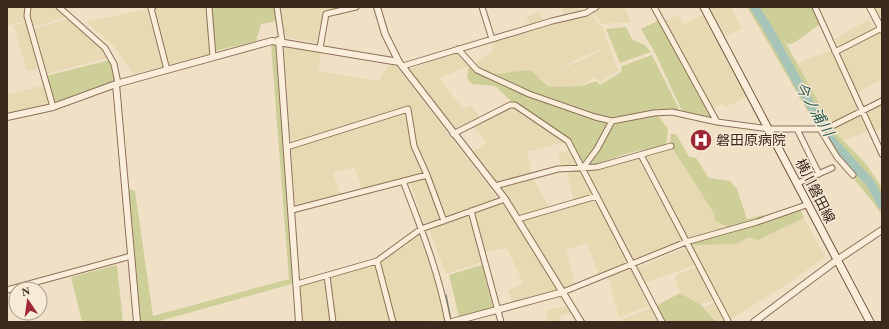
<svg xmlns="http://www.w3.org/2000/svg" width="889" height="329" font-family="'Times New Roman','Noto Sans JP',serif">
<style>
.farmland{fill:#e7d9b2;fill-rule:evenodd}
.green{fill:#cecf98}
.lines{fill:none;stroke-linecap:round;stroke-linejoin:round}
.stream{stroke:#6d9386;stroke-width:1.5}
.river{stroke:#a7c4b9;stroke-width:9}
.minor-casing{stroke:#8d715a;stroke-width:7}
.tertiary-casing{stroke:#8d715a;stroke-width:8}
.secondary-casing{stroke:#6f523d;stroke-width:9}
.minor{stroke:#faeeda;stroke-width:5}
.tertiary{stroke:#faeeda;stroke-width:6}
.secondary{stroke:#faeeda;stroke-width:7}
.labels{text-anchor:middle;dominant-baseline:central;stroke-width:3;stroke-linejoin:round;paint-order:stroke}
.poi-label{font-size:14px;fill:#3c2a1f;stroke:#f7ebd6;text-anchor:start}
.street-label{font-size:14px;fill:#3c2a1f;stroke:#f7ebd6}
.water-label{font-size:15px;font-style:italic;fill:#2d5d55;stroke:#f7ebd6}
</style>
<rect width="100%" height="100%" fill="#f0e0c6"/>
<path class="farmland" d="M7 7H25L24 10 26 21 7 26Z
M30 7H58L69 16 33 27 28 12Z
M159 7H209V54L171 65 168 62 153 10Z
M281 7H338L339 9 324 13 319 44 285 37Z
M561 7H578L580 12 564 16Z
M603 7H624L631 22 602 24 593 13Z
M731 7 742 29 725 36 708 8Z
M874 7H882V24L879 19Z
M147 9 163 67 134 74 113 45 86 22Z
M539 12 544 21 531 26 526 17Z
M590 14 603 28 618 71 600 82 595 77 582 86 549 87 542 79 549 75 538 80 525 92 472 65 439 78 463 109 471 105 480 118 454 131 409 69 458 53 473 65 494 50 491 42ZM601 49 602 50 556 72 575 60Z
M678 15 684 24 703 15 748 96 726 107 723 104 710 110 665 22Z
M71 18 104 47 110 57 46 74 33 29Z
M869 19 877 30 882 28V79L855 94 863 111 832 126 797 65 809 58 839 49 835 39Z
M27 22 39 68 27 71 14 26Z
M284 45 321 52 318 71 379 81 388 66 395 65 498 199 447 217 427 172 362 189 355 167 333 173 340 194 295 206Z
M44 85 50 104 7 114V95Z
M515 105 568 141 527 152 532 176 549 207 574 201 566 169H582L671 146 715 215V220L729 230 736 244 749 237 758 240 804 218 825 257 796 278 727 322H716L704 307 717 301 716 299 701 305 680 293 674 276 699 266 686 242 600 277 587 243 566 250 575 284 565 289 523 220 472 153 487 142 474 127Z
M882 105V127L875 131 867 113Z
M860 116 868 131 843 141 834 128Z
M570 150 577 167H561L558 154Z
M426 178 442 219 424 225 410 182Z
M503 203 517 224 557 290 513 303 508 291 523 283 507 248 485 252 474 213Z
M469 214 482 262 446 274 429 229Z
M420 234 436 277 445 320 397 322 381 272 393 322H299L297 284 377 261Z
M687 247 695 265 645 283 637 268Z
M631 269 649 306 619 317 608 277Z
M566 306 570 312 559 316 560 322H548L545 311Z
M654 307 662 322H616Z"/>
<path class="green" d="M209 7H276L277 21 261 24 256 41 216 51Z
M747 7H815L821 19 820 24 794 43 787 44 783 38 835 132 866 164 879 183 882 189V215C868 194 850 176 835 154 803 107 777 56 747 7Z
M661 19 717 122 682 111 655 53 641 29Z
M626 27 632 39 645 45 651 52 620 63 606 29Z
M271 45H280L295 283 156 322H140L127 188 135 191 153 316 289 279Z
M652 55 681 113H656L668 129 666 148C635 147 609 160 580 172L568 141 515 105 495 86 472 84 467 78 469 66 487 75 530 70 549 87 582 86 596 81 600 85 621 72 622 66Z
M110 60 114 67 116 82 54 103 46 76Z
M670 134H676L689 157 696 158 709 178 730 181 737 189 747 219 799 207 804 218 758 240 749 237 736 244 694 245 686 242 730 229 715 220V215L671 146Z
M117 265 123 322H82L71 277Z
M482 265 493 307 459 317 449 275Z
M680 293 701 305 716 322H665L654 307Z"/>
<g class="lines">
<path class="stream" d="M446 295 451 321"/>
<path class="river" d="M754 7 766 25 827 135 871 184 882 205"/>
<g class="minor-casing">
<path id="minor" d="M28 7 27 16 53 107
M59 7 105 48 114 64 118 83
M153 7 151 8 167 70
M209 7 213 57
M277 7 282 41
M482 7 492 39
M654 7 717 122
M815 7 882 154
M320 48 326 14 356 7
M458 49 477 70 529 94 595 117 612 121 654 113 672 112 717 122 769 129H820L832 126 882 101
M835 52 882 28
M403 66 552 21 586 13 596 7
M797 129 819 174
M820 129 837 157 853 175
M453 134 510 105H515L568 141 662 322
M287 147 408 109 414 146 427 175
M641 155 728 321
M582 169 597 149 612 121
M403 181C421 228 439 273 448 322
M798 183 832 168
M495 186 558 169 597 167 671 146
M292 210 427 175 444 221
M471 211 501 322
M518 219 597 196
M377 261 393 322
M327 276 333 322
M297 284 377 261 421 229 505 199
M7 290 131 256
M563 292 686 242 757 222 809 204"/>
</g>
<g class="tertiary-casing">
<path id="tertiary" d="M377 7 385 34 399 62 505 199 581 322
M870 7 882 30
M279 40 299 322
M116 84 137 322
M7 117 53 107 116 84 272 41 399 62
M452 322 563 292
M754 322 837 260 882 230"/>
</g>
<g class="secondary-casing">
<path id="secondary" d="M704 7 870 322"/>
</g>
<use href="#minor" class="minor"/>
<use href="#tertiary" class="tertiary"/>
<use href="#secondary" class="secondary"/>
</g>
<defs>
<g id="hospital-disc" transform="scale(1.15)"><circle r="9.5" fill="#9f2733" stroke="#f7ebd6"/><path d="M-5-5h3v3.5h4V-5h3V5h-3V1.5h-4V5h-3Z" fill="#fff"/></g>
</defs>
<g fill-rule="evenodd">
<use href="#hospital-disc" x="701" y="140"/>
</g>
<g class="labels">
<g class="poi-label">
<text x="716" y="140">磐田原病院</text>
</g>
<g class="street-label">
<text transform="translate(815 191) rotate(63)">横川磐田線</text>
</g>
<g class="water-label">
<text transform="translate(814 109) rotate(59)">今ノ浦川</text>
</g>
</g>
<rect width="889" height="329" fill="none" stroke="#3c2a1f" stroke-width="16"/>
<g transform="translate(28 301) rotate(347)"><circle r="19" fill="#f7ebd6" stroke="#ac9e8d"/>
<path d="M0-3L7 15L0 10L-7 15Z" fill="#9f2733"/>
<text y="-6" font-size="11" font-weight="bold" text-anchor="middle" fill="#3c2a1f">N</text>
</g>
</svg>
